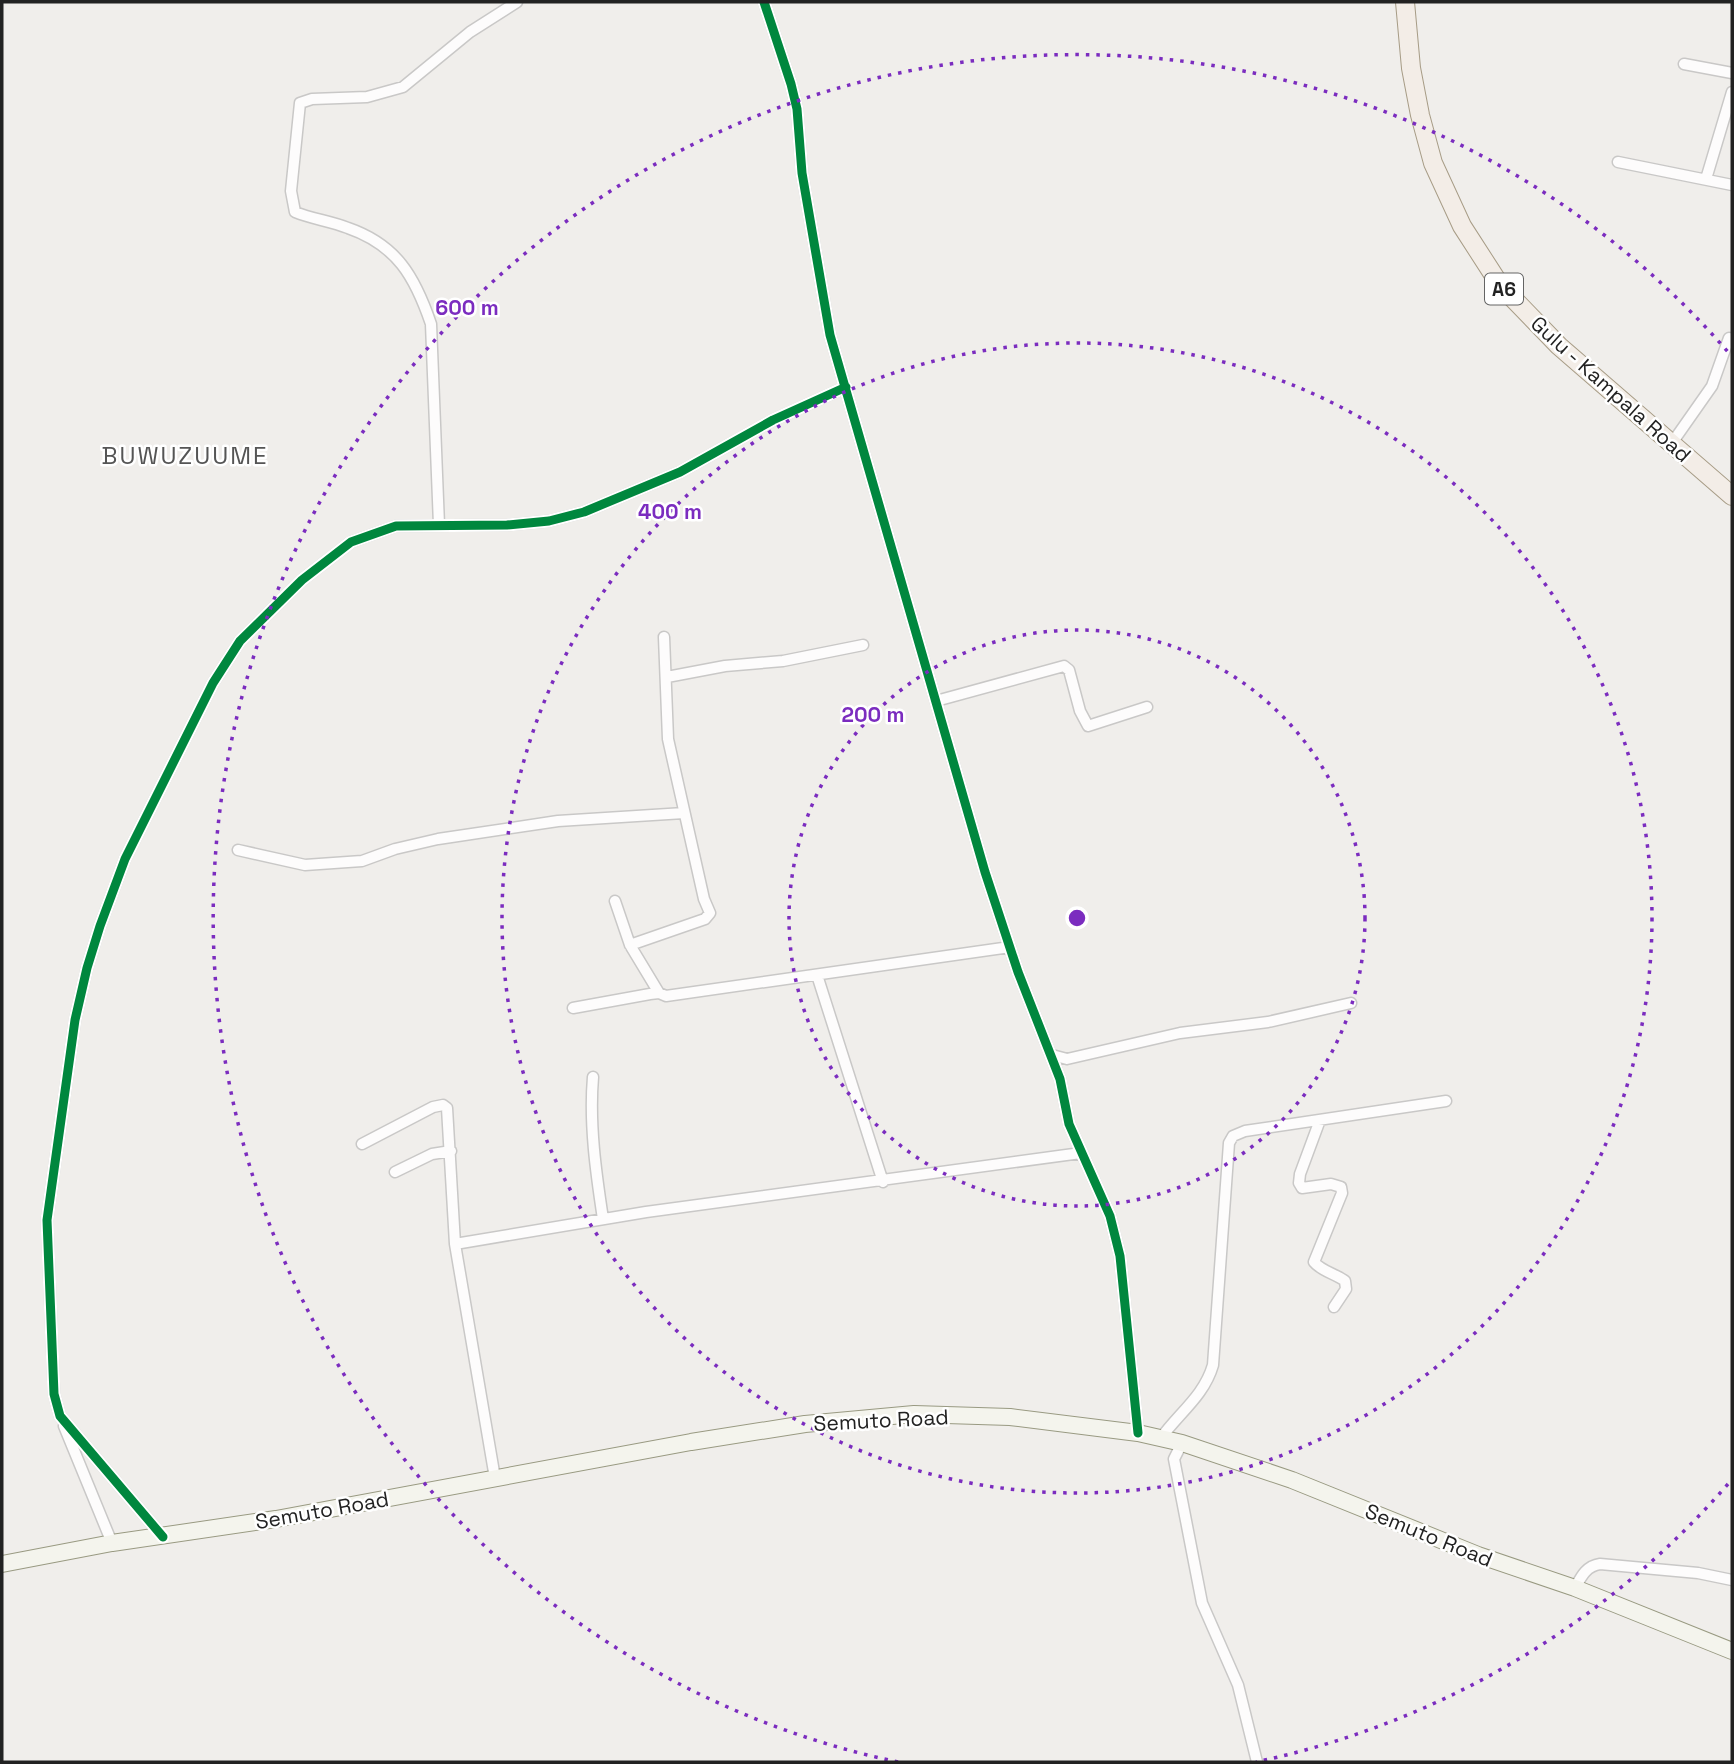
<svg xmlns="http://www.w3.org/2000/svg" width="1734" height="1764" font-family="'Space Grotesk',sans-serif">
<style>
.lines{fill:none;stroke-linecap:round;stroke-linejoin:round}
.street-casing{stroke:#c9c8c7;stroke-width:13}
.secondary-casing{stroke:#999a82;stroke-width:18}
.primary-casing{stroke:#a79c86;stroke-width:20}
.street{stroke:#fdfcfc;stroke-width:10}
.secondary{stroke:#f4f4ed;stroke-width:16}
.primary{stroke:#f3ede7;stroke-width:18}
.cycleway-casing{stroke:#fff;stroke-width:13}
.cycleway{stroke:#00873e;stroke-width:9}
.ring{fill:none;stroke:#7b2cbf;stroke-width:3.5;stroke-dasharray:3.5 7}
.labels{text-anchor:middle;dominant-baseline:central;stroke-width:5;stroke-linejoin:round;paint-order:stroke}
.shield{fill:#fff;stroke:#646464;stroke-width:2}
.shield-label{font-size:19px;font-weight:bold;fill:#222}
.street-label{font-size:21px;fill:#222;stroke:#fff}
.quarter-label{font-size:24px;letter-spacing:2px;fill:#555;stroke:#fff}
.centre{fill:#7b2cbf;stroke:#fff;stroke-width:3.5}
.ring-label{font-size:21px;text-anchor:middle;font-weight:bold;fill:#7b2cbf;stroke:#fff;stroke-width:5;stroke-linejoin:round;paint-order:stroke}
</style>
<rect width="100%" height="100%" fill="#f0eeeb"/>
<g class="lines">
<g class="street-casing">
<path id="street" d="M764 2 791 84 797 109 802 173 830 335 985 872 1018 972 1060 1079 1069 1124 1110 1216 1120 1256 1138 1433
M1684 64 1732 73
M1618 162 1732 185
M1706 179 1732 92
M1672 443 1712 386 1729 338
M439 525 431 324C415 277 397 245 348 228 330 221 312 219 295 212L291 191 300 103 312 99 367 97 403 87 470 32 517 2
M667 677 725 666 783 661 863 645
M936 701 1064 666 1069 670 1080 711 1088 726 1147 707
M238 850 305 865 362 861 395 849 438 839 558 821 684 813
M615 901 630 945 659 993
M630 945 705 919 710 913 704 899 668 739 664 637
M817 975 883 1182
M573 1008 650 994 659 993 666 996 1010 947
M1052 1055 1067 1059 1180 1033 1268 1022 1351 1003
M593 1077C589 1124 596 1173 603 1219
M1320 1120 1300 1174 1299 1183 1302 1188 1331 1184 1341 1187 1342 1193 1314 1262C1321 1271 1336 1274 1345 1281L1346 1289 1334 1307
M362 1144 433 1107 443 1105 447 1108 455 1244 495 1478
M395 1172 432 1154 451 1151
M455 1244 646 1212 1081 1153
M64 1426 112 1543
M1161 1438C1179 1413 1204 1396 1213 1365L1229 1143 1233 1136 1245 1131 1446 1101
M1182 1443 1174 1459 1202 1603 1238 1685 1257 1762
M163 1537 60 1416 54 1394 47 1220 75 1020 87 968 100 926 125 859 213 683 240 641 302 580 351 542 396 526 507 525 549 521 584 512 680 472 773 420 846 387
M1575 1588C1581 1577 1586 1566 1600 1564L1698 1573 1732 1580"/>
</g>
<g class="secondary-casing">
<path id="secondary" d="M2 1564 112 1543 276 1519 691 1442 805 1424 914 1414 1010 1417 1138 1433 1182 1443 1292 1480 1478 1555 1575 1588 1732 1651"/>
</g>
<g class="primary-casing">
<path id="primary" d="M1405 2 1411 68 1420 115 1433 163 1462 226 1500 285 1559 346 1732 496"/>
</g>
<use href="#street" class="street"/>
<use href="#secondary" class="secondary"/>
<use href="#primary" class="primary"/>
<g class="cycleway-casing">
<path id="cycleway" d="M764 2 791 84 797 109 802 173 830 335 985 872 1018 972 1060 1079 1069 1124 1110 1216 1120 1256 1138 1433
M163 1537 60 1416 54 1394 47 1220 75 1020 87 968 100 926 125 859 213 683 240 641 302 580 351 542 396 526 507 525 549 521 584 512 680 472 773 420 846 387"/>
</g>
<use href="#cycleway" class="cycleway"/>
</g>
<g class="ring">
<circle cx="1077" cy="918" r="288"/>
<circle cx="1077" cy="918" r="575"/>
<path d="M1728 1484A863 863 0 0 1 1256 1762M898 1762A863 863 0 1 1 1728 352"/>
</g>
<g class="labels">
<rect class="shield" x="1485" y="273.5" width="38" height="31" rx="5"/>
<g class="shield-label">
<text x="1504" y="289">A6</text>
</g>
<g class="street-label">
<text transform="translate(1611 389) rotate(42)">Gulu - Kampala Road</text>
<text transform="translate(881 1420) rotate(-3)">Semuto Road</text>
<text transform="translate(322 1510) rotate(-10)">Semuto Road</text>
<text transform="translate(1429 1535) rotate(22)">Semuto Road</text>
</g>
<g class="quarter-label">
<text x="185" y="455">BUWUZUUME</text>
</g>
</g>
<circle cx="1077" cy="918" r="10" class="centre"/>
<g class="ring-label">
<text x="467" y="315">600 m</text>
<text x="670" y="519">400 m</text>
<text x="873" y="722">200 m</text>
</g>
<rect width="1734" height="1764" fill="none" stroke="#222222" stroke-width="7"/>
</svg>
